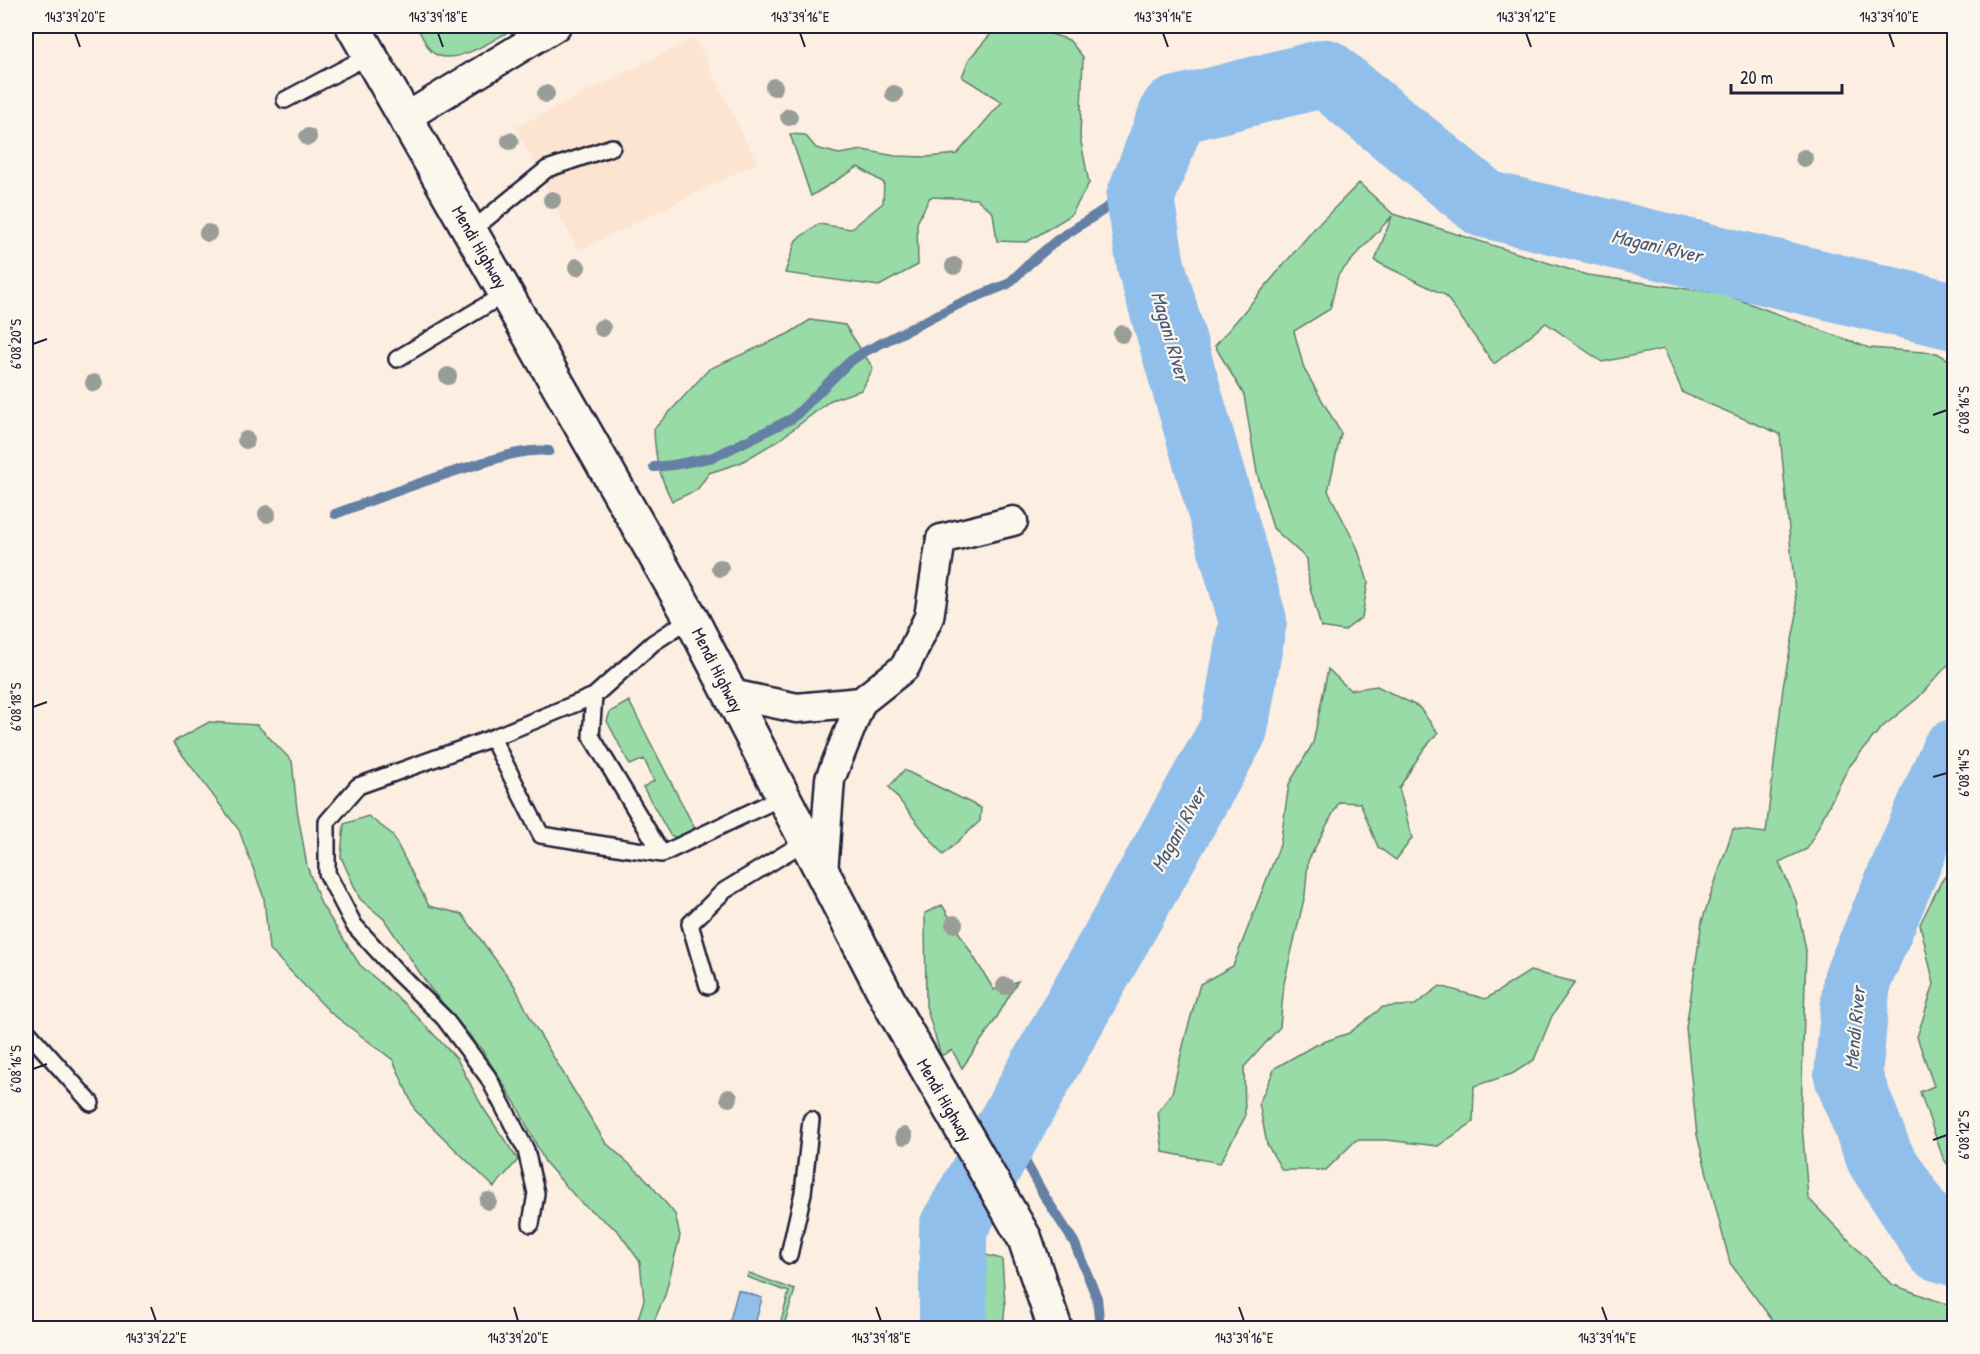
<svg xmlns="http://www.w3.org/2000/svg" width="1980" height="1354" font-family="'Patrick Hand',sans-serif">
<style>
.built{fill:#fde4d1}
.green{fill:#99dba6;stroke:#5e7e70;stroke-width:1.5}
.water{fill:#91bfeb;stroke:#6580a5;stroke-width:1.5}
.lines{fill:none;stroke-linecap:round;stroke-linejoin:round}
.stream{stroke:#6580a5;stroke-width:10}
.river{stroke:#91bfeb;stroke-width:68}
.service-casing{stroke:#22223b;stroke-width:20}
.minor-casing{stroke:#22223b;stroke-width:33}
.secondary-casing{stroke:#22223b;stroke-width:38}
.service{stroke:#fbf7ec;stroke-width:15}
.minor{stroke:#fbf7ec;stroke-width:28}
.secondary{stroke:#fbf7ec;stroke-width:33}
.tree{fill:#989d97}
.ticks{fill:none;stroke:#22223b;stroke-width:2}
.labels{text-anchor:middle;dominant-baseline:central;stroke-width:4.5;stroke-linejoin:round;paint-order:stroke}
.street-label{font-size:18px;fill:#22223b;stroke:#fbf7ec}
.water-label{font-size:20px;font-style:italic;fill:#495979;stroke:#fbf7ec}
.neatline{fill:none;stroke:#22223b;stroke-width:2}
.ticks-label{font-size:15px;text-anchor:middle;fill:#22223b}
</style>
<rect width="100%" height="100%" fill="#fceee0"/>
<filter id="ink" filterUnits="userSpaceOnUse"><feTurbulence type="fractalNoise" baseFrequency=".0167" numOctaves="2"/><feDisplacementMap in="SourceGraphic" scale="12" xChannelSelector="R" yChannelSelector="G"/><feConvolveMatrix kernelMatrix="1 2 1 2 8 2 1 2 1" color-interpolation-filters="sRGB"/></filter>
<g filter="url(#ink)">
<path class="built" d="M695 38 757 163 578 251 516 127Z"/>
<path class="green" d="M416 26H518C499 36 451 71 431 51 425 44 421 33 416 26Z
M997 27 1039 30 1069 40 1083 57 1080 137 1089 183 1071 215 1027 242 997 241 993 213 977 199 930 197 917 223 918 265 879 286 785 273 796 240 819 224 851 229 883 203 884 183 858 167 811 196 790 134 805 135 816 148 839 154 863 150 895 156 927 157 957 154 1002 102 962 77 969 59Z
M1359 183 1393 214 1587 275 1724 294 1869 348 1937 353 1954 363V658L1918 698 1880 729 1848 768 1807 849 1779 862 1796 901 1806 950 1801 1113 1808 1198 1891 1284 1954 1307V1328H1778L1730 1263 1697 1135 1686 1028 1702 921 1733 829 1766 833 1783 687 1797 614 1780 434 1683 393 1664 349 1602 362 1546 323 1494 364 1445 295 1375 261 1392 216 1338 275 1330 309 1294 331 1304 369 1341 433 1328 491 1357 547 1368 582 1362 617 1344 631 1321 627 1309 584 1307 559 1273 528 1257 473 1244 395 1215 346 1313 230Z
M810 320 845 325 873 368 862 390 831 400 779 440 740 463 709 473 697 490 672 501C659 475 655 458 654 429L709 369 788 334Z
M1328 669 1350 690 1377 686 1419 707 1438 733 1423 750 1399 788 1412 838 1396 860 1378 847 1360 803 1339 802 1308 861 1305 895 1284 983 1280 1027 1244 1067 1245 1117 1220 1163 1163 1152 1158 1112 1172 1093 1185 1038 1200 984 1233 966 1280 845 1289 784 1313 743Z
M629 701 695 829 677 838 670 835 643 787 654 781 644 759 630 765 607 721 610 712Z
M209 722 257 725 292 761 297 809 307 866 321 904 360 965 406 1005 457 1059 482 1106 518 1160 494 1187 415 1110 393 1060 331 1013 269 949 264 898 239 830 173 742Z
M904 770 981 808 980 821 943 855 889 787Z
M368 816 392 834 429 906 462 914 514 985 534 1025 605 1142 646 1179 675 1214 680 1236 665 1295 651 1328H635L644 1300 640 1262 618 1231 581 1203 545 1162 517 1106 482 1050 430 988 384 919 360 899 341 857 344 824Z
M1954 865V1173L1943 1158 1920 1092 1934 1086 1917 1037 1934 984 1920 924 1941 882Z
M942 905 994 990 1018 981 994 1022 962 1068 952 1050 941 1056 926 1006 925 913Z
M1530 971 1575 982 1552 1016 1534 1060 1512 1074 1474 1086 1473 1122 1438 1146 1386 1140H1356L1326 1170H1282L1267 1144 1259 1103 1275 1068 1315 1045 1349 1033 1383 1007 1415 1005 1440 986 1486 999Z
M986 1255 1002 1259 1005 1305 1003 1328H982Z
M749 1273 795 1290 783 1328H779L789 1292 747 1277Z"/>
<path class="water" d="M738 1290 762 1298 754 1328H728Z"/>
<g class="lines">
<path class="stream" d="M654 467 673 465 714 457 793 418 849 362 864 352 963 302 1008 284 1030 263 1057 240 1108 207 1140 198
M335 514C380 497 425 480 472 466 496 459 523 448 549 451
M1008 1131 1045 1197 1074 1242 1097 1298 1100 1328"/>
<path class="river" d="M1954 753 1857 980 1848 1076 1880 1158 1938 1247 1954 1252
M953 1328V1228L1234 729 1253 621 1151 266 1140 198 1174 111 1325 73 1485 204 1954 316"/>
<g class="service-casing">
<path id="service" d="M285 100 370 55
M471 231 547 169 612 147
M397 359 506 293
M691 618 653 643 594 696 591 736 662 854 782 797
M594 696 492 738 541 835 662 854
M492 738 358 786 327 822V873L354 925 396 971 444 1018 488 1077 526 1150 536 1193 531 1224
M708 986 690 924 724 891 806 841
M26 1030 91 1103
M789 1255 803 1193 811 1120"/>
</g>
<g class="minor-casing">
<path id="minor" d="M405 118 556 26
M731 694 797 708 861 702 905 667 929 617 941 539 1013 521
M823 873 830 779 861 702"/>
</g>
<g class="secondary-casing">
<path id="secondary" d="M353 26 691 618 893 1009 1025 1239 1055 1328"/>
</g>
<use href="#service" class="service"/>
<use href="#minor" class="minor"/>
<use href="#secondary" class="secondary"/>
</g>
<g class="tree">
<circle cx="774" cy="87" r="9"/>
<circle cx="546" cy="94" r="9"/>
<circle cx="894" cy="94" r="9"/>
<circle cx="789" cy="117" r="9"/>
<circle cx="308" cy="137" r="9"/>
<circle cx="510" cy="141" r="9"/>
<circle cx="1804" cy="158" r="9"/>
<circle cx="552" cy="200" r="9"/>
<circle cx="208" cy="233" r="9"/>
<circle cx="954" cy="266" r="9"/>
<circle cx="577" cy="267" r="9"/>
<circle cx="602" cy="328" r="9"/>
<circle cx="1122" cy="334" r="9"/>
<circle cx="448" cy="376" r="9"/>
<circle cx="94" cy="383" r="9"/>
<circle cx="246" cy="440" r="9"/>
<circle cx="267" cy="514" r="9"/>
<circle cx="720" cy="568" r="9"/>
<circle cx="954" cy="924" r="9"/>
<circle cx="1005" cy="986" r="9"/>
<circle cx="729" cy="1098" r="9"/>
<circle cx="904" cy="1136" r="9"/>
<circle cx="488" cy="1201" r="9"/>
</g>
</g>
<path class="ticks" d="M75 33 80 47M438 33 443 47M800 33 805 47M1163 33 1168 47M1526 33 1531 47M1889 33 1894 47M33 344 47 339M1933 415 1947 410M33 707 47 702M1933 777 1947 773M33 1069 47 1064M1933 1140 1947 1135M151 1307 156 1321M514 1307 518 1321M876 1307 881 1321M1239 1307 1244 1321M1602 1307 1607 1321"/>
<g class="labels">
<g class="street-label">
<text transform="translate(480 247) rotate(60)">Mendi Highway</text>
<text transform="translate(718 670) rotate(63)">Mendi Highway</text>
<text transform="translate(945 1100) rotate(60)">Mendi Highway</text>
</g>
<g class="water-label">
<text transform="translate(1657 245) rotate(13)">Magani RIver</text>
<text transform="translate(1171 336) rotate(74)">Magani RIver</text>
<text transform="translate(1178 829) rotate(-61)">Magani RIver</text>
<text transform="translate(1854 1028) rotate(-85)">Mendi River</text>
</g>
</g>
<rect width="1980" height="1354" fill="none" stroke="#fbf7ec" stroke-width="66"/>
<path d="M1731 84v9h111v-9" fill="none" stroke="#22223b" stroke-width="3"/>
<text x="1740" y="84" font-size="18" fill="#22223b" stroke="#fbf7ec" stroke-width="4.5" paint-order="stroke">20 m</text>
<rect x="33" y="33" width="1914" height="1288" class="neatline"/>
<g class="ticks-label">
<text x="75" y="22">143°39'20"E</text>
<text x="438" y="22">143°39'18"E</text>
<text x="800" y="22">143°39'16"E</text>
<text x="1163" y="22">143°39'14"E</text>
<text x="1526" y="22">143°39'12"E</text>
<text x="1889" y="22">143°39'10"E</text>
<text transform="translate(16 344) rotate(-90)" y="5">6°08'20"S</text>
<text transform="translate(1964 410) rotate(-90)" y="5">6°08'16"S</text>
<text transform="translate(16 707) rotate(-90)" y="5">6°08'18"S</text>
<text transform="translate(1964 773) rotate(-90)" y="5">6°08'14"S</text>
<text transform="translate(16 1069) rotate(-90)" y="5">6°08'16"S</text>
<text transform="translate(1964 1135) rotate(-90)" y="5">6°08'12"S</text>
<text x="156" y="1343">143°39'22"E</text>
<text x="518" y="1343">143°39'20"E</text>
<text x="881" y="1343">143°39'18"E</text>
<text x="1244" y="1343">143°39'16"E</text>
<text x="1607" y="1343">143°39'14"E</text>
</g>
</svg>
